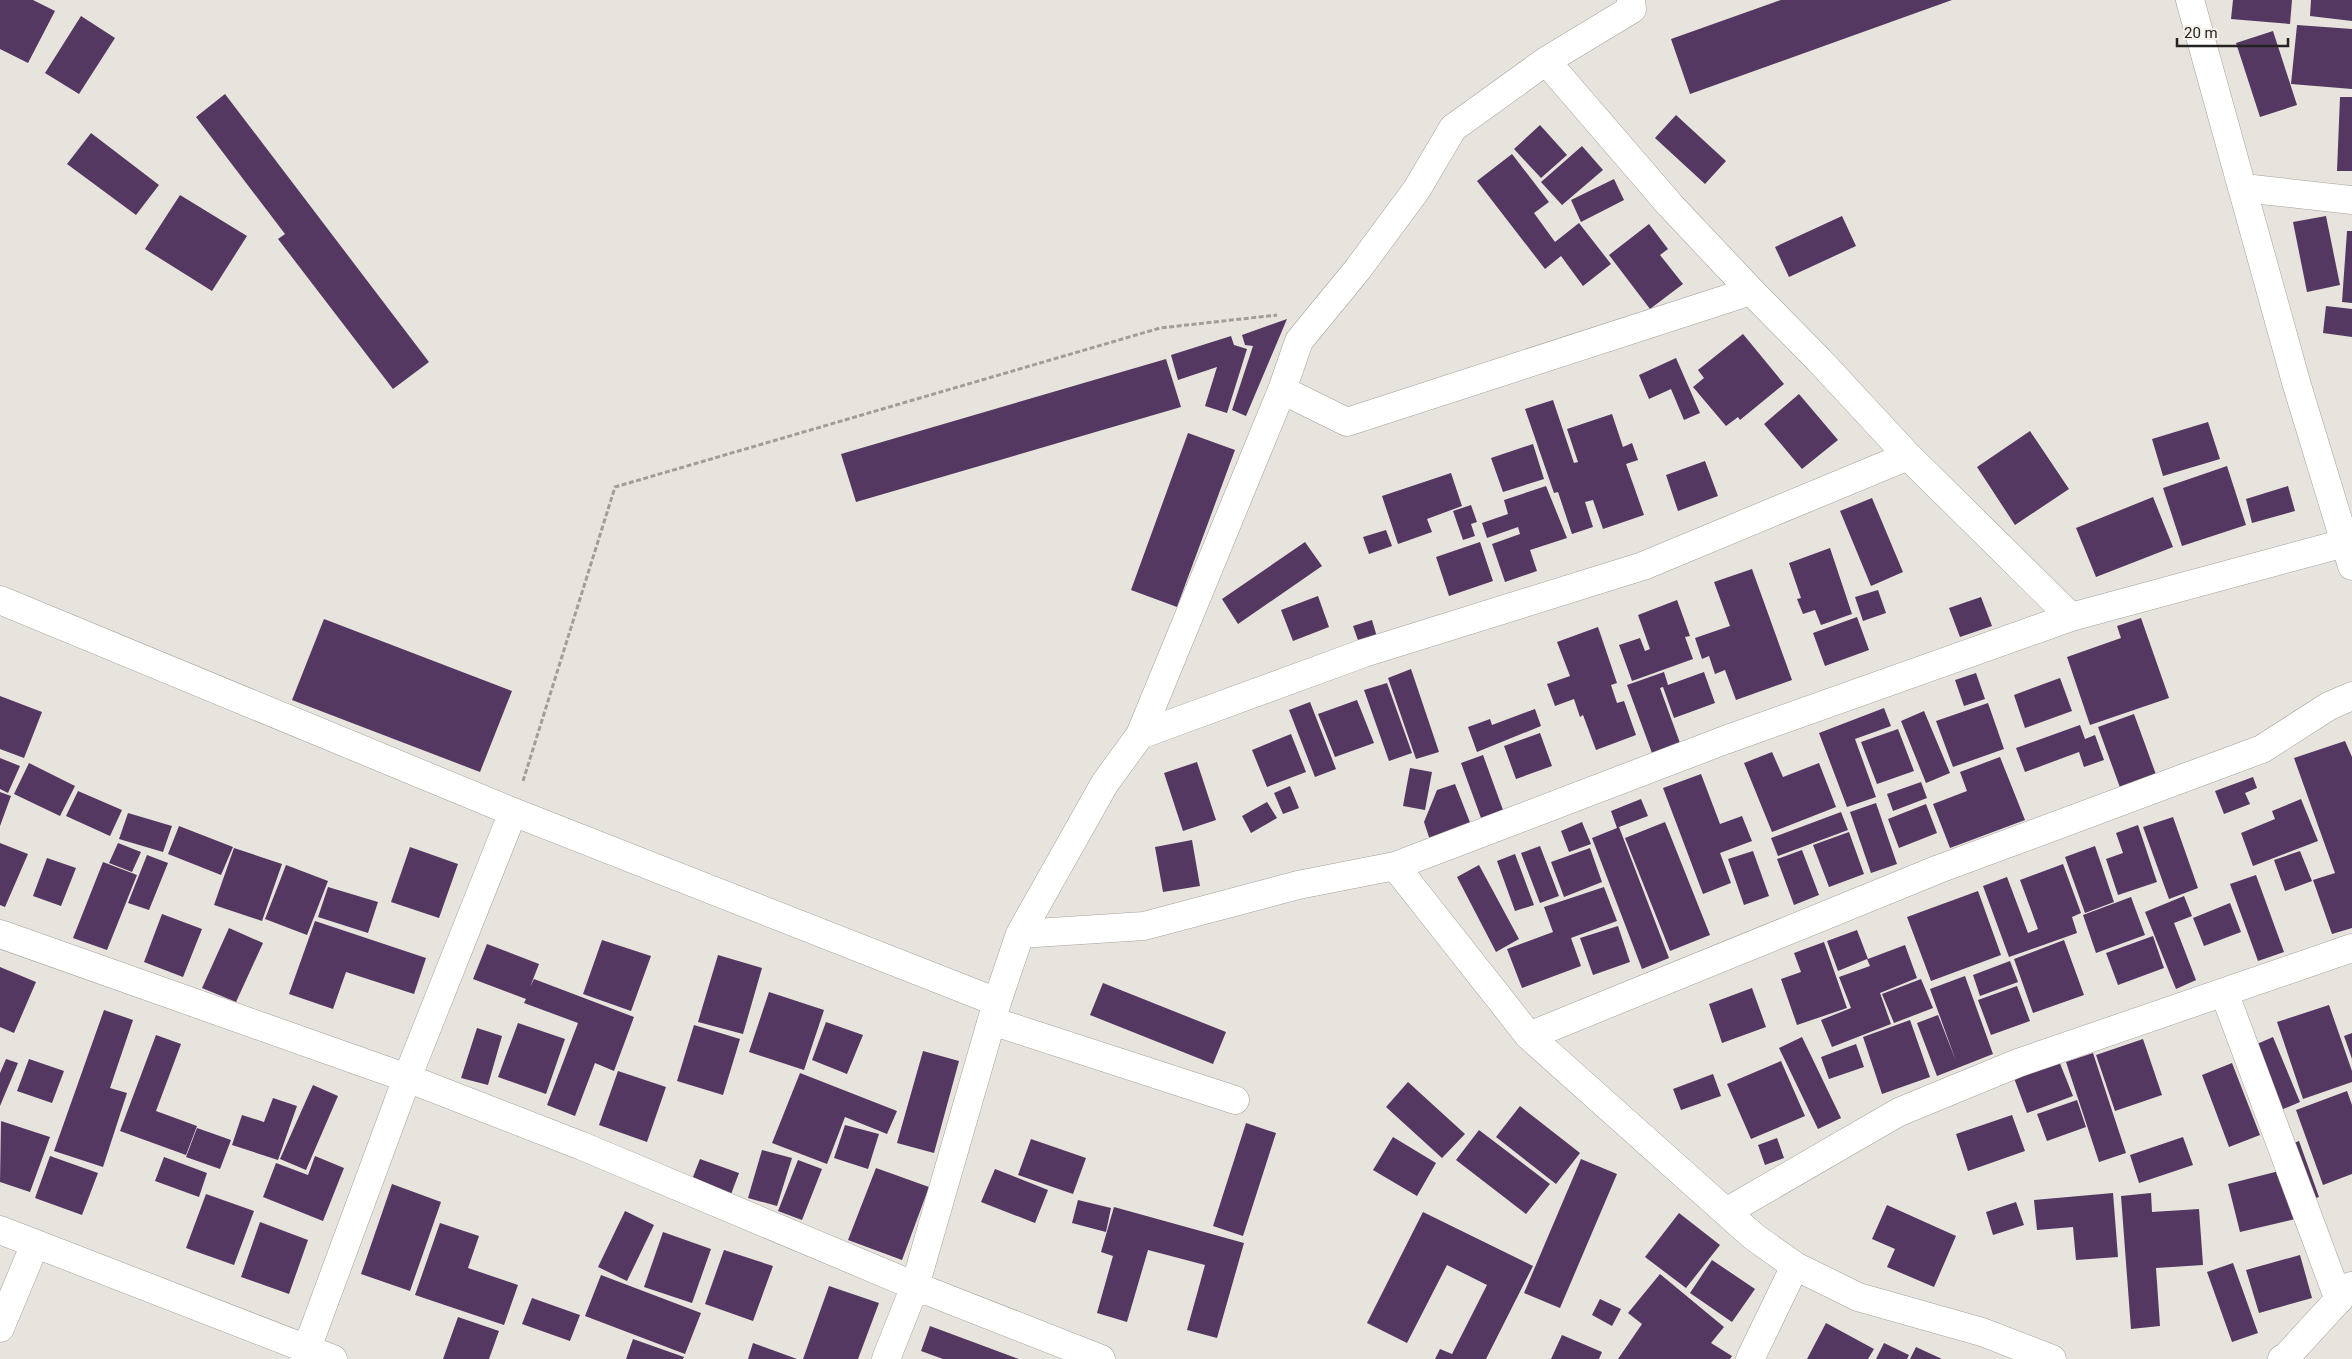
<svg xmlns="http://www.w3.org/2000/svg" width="2352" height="1359" font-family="Roboto,sans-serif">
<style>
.building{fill:#543861}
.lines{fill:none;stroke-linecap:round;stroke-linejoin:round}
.street-casing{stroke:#a6a19c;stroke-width:29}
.path{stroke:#a19e99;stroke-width:3;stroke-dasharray:5 2.5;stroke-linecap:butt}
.street{stroke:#fff;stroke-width:28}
</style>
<rect width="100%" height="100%" fill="#e7e3dd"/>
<path class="building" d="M0 0H33L55 11 28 63 0 49Z
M1781 0H1952L1690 94 1671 39Z
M2233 0H2292L2290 24 2231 19Z
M2311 0H2352V21L2310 16Z
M81 16 115 38 79 94 45 73Z
M2297 25 2352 29V89L2291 84Z
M2273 31 2297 105 2260 117 2236 43Z
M225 94 429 362 393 389 278 239 285 234 196 117Z
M2340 97H2352V171H2337Z
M1676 115 1726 161 1705 184 1655 138Z
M1540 125 1567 155 1541 178 1514 149Z
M91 133 159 185 136 215 67 164Z
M1582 146 1603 170 1562 205 1541 182Z
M1512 154 1549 202 1534 213 1555 242 1579 223 1611 264 1583 286 1561 256 1545 269 1477 181Z
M1614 179 1624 200 1581 222 1571 200Z
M180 195 247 236 212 291 145 249Z
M1842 216 1856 246 1789 277 1775 247Z
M2326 216 2340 285 2307 292 2293 222Z
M1649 224 1668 249 1660 255 1683 284 1650 309 1609 255Z
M2347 231H2352V303L2342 302Z
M2326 306 2352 309V337L2323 333Z
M1287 319 1246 416 1232 410 1253 346 1245 345 1242 335Z
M1743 334 1784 384 1740 420 1738 417 1726 426 1693 387 1704 378 1698 370Z
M1231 336 1234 345 1247 349 1227 413 1205 406 1217 367 1178 380 1171 355Z
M1676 358 1700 413 1684 420 1671 389 1649 399 1639 375Z
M1166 359 1181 407 856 502 841 454Z
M1799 394 1838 440 1802 469 1764 424Z
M1553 400 1574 463 1578 462 1567 429 1612 414 1623 447 1632 443 1638 460 1626 464 1644 515 1603 529 1593 500 1585 502 1593 527 1572 534 1558 492 1554 493 1525 409Z
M2208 422 2220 459 2163 476 2152 439Z
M2030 431 2069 489 2015 525 1977 467Z
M1188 433 1235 450 1177 607 1131 590Z
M1533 444 1544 479 1503 492 1491 458Z
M1705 461 1718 496 1678 511 1666 475Z
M2227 466 2246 525 2182 546 2163 488Z
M1451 473 1462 506 1427 519 1432 532 1398 544 1382 496Z
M1546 486 1567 538 1530 550 1537 571 1505 582 1492 544 1520 534 1518 527 1487 538 1482 523 1508 514 1504 500Z
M2288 486 2295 511 2252 523 2246 499Z
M2153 497 2173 547 2096 577 2076 528Z
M1872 498 1903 572 1871 586 1840 511Z
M1471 505 1477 522 1471 524 1475 536 1463 540 1453 511Z
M1386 530 1392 546 1369 554 1363 537Z
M1305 542 1322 566 1238 624 1222 599Z
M1480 542 1493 581 1449 596 1436 557Z
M1830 548 1852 614 1821 625 1815 610 1803 614 1797 599 1801 598 1789 563Z
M1752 569 1792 680 1736 700 1725 670 1715 674 1709 656 1702 659 1695 638 1730 626 1714 582Z
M1878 590 1886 613 1863 621 1855 597Z
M1318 596 1329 627 1293 641 1281 610Z
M1981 597 1992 626 1960 637 1949 608Z
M1677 600 1690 636 1685 637 1693 659 1632 681 1619 645 1640 638 1645 651 1650 649 1638 615Z
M1857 617 1869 650 1825 666 1813 633Z
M2141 618 2169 698 2090 725 2067 657 2121 638 2117 626Z
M324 619 512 691 480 772 292 700Z
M1372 620 1377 637 1359 643 1353 626Z
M1598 627 1617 683 1611 685 1617 703 1624 701 1636 735 1596 750 1583 715 1580 717 1574 699 1555 706 1547 684 1570 676 1557 642Z
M1411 669 1439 752 1416 759 1388 678Z
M1664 672 1668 685 1704 672 1715 703 1674 718 1663 687 1660 688 1680 743 1652 753 1627 685Z
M1976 673 1985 699 1964 706 1955 680Z
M2060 678 2072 711 2025 728 2014 695Z
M1387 683 1412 753 1389 761 1364 690Z
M0 696 42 712 24 758 0 749Z
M1357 700 1374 743 1335 757 1318 714Z
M1310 702 1336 769 1315 777 1289 710Z
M1988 703 2004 749 1953 767 1936 721Z
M1884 708 1891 726 1855 739 1876 797 1847 807 1819 733Z
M1535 709 1541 726 1477 752 1468 727 1490 719 1492 725Z
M1924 711 1950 773 1926 783 1901 721Z
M2134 714 2158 780 2122 793 2098 727Z
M2080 725 2085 739 2095 735 2104 760 2084 767 2079 752 2025 772 2016 748Z
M1898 729 1914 771 1877 784 1861 742Z
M1540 733 1552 766 1516 779 1504 746Z
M1291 734 1306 772 1267 787 1252 750Z
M2345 741 2352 757V928L2332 934 2313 880 2335 873 2294 758Z
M1772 752 1783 777 1819 763 1836 807 1772 832 1744 763Z
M1483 755 1503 810 1481 818 1461 763Z
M2000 757 2025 820 1950 848 1933 804 1967 791 1960 772Z
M0 758 20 766 8 793 0 789Z
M1197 762 1216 820 1183 831 1164 773Z
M29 763 75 786 60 816 14 794Z
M1410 768 1432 772 1425 810 1403 806Z
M1701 774 1720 824 1742 816 1752 841 1720 853 1731 883 1703 894 1663 788Z
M2253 777 2257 788 2245 793 2250 804 2224 814 2215 791Z
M1921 782 1927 798 1893 811 1887 794Z
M1455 784 1471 825 1430 840 1424 822 1437 790Z
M1290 786 1299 808 1283 814 1274 793Z
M78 791 122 810 110 836 66 816Z
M0 792 11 796 0 826Z
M1641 799 1648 816 1619 827 1669 958 1642 969 1592 838 1617 828 1611 811Z
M2301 799 2318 841 2253 866 2241 833 2275 819 2272 811Z
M1267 802 1277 818 1251 833 1242 816Z
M1876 803 1897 864 1871 873 1850 812Z
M1926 804 1937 833 1899 848 1888 819Z
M1841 812 1848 830 1778 856 1771 838Z
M128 813 172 826 163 852 119 839Z
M2173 817 2198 888 2169 899 2143 827Z
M1582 822 1591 844 1569 852 1561 831Z
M1665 822 1710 935 1670 951 1625 838Z
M2138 825 2157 882 2118 895 2106 859 2123 853 2116 833Z
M179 826 233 847 221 875 168 854Z
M1849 832 1864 874 1829 887 1813 845Z
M1192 840 1200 886 1163 892 1155 847Z
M0 843 28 854 5 907 0 905Z
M118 843 141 852 132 872 109 863Z
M1540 846 1559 896 1540 903 1521 853Z
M2095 846 2114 902 2085 913 2065 857Z
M410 847 458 864 439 918 391 902Z
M234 848 282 864 262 921 214 905Z
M1590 848 1602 882 1564 897 1551 862Z
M1802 850 1819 895 1794 905 1777 859Z
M1753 851 1769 896 1744 905 1728 859Z
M2300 851 2312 881 2285 891 2274 860Z
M1515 854 1534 905 1515 911 1497 861Z
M147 855 168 863 149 910 128 903Z
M47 858 76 868 61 906 33 896Z
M103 862 137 875 107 950 73 938Z
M2063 864 2081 913 2072 917 2077 933 2009 957 1983 886 2007 877 2028 933 2038 929 2020 880Z
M286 865 328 881 307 935 265 919Z
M1479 865 1519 939 1496 952 1457 877Z
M2256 875 2284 952 2258 961 2230 884Z
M328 887 378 902 368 933 318 917Z
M1604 887 1617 921 1571 938 1581 966 1522 988 1507 949 1553 932 1544 907Z
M1978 891 2001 955 1931 981 1907 917Z
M2184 896 2192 916 2174 923 2196 980 2176 989 2145 912Z
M2131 897 2145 935 2096 953 2083 915Z
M2230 903 2241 932 2204 946 2193 918Z
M162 914 202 929 183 977 144 962Z
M315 921 426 958 414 994 346 972 333 1009 289 994Z
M1618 926 1630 962 1593 975 1580 938Z
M229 928 263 943 236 1002 202 988Z
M1857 930 1868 959 1905 945 1917 978 1880 993 1891 1024 1832 1047 1821 1020 1851 1008 1839 977 1870 966 1867 959 1838 971 1827 941Z
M2153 936 2164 968 2118 985 2106 953Z
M602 940 651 956 631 1011 583 994Z
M2064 940 2084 995 2033 1013 2014 959Z
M1824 942 1847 1008 1797 1025 1781 979 1801 972 1794 953Z
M487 944 539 964 530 987 534 979 634 1017 614 1071 595 1063 575 1116 547 1105 578 1023 524 1003 526 999 473 979Z
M718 955 762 968 743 1034 698 1022Z
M2010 961 2018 982 1980 996 1973 975Z
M0 967 36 982 14 1033 0 1027Z
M1965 976 1993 1054 1937 1076 1917 1023 1938 1015 1956 1061 1930 989Z
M1921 979 1933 1008 1894 1023 1882 994Z
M1103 983 1226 1032 1213 1064 1090 1015Z
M2017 986 2030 1021 1991 1035 1978 1000Z
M1752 988 1766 1027 1722 1043 1709 1004Z
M769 992 824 1010 804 1070 749 1052Z
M2329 1005 2352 1071V1082L2303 1099 2277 1022Z
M104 1010 133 1020 110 1088 127 1093 103 1167 54 1151Z
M1910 1020 1930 1077 1882 1094 1863 1037Z
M826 1022 863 1035 847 1074 812 1060Z
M518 1023 565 1039 546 1094 498 1077Z
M694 1025 740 1039 723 1095 677 1081Z
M477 1028 502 1036 488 1085 461 1078Z
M2352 1033V1059L2344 1036Z
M156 1035 181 1044 156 1111 197 1126 186 1155 120 1131Z
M1802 1037 1841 1118 1818 1129 1779 1048Z
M2273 1037 2300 1102 2262 1118 2234 1054Z
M2143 1039 2162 1095 2115 1111 2096 1055Z
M1856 1044 1864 1067 1829 1079 1821 1057Z
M923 1051 959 1061 934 1153 897 1143Z
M2093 1053 2126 1153 2099 1162 2066 1062Z
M6 1059 18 1063 0 1106V1073Z
M29 1059 64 1071 52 1103 17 1091Z
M1781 1061 1805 1116 1751 1139 1727 1084Z
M2059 1061 2073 1096 2027 1113 2014 1078Z
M2232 1063 2260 1135 2229 1147 2202 1075Z
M618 1071 666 1087 647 1142 599 1125Z
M800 1073 897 1111 887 1134 845 1117 827 1164 772 1143Z
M1713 1074 1721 1096 1681 1110 1673 1089Z
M1408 1082 1465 1134 1442 1158 1386 1107Z
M313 1085 338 1096 306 1170 280 1159Z
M2347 1091 2352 1105V1174L2323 1185 2296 1110Z
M273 1098 297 1106 278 1160 232 1145 242 1115 264 1122Z
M2077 1100 2086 1127 2047 1141 2037 1114Z
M1520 1106 1580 1153 1556 1184 1496 1137Z
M2012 1115 2025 1151 1968 1171 1956 1134Z
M1 1121 50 1137 30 1192 0 1182Z
M1246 1123 1276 1133 1243 1236 1213 1226Z
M845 1125 879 1134 868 1169 834 1158Z
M197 1128 231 1140 220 1169 186 1157Z
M1479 1130 1550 1184 1526 1214 1456 1160Z
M1393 1137 1436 1163 1417 1196 1373 1170Z
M2183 1137 2193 1165 2139 1183 2130 1155Z
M1777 1138 1784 1158 1765 1165 1758 1145Z
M1031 1139 1086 1158 1073 1194 1018 1175Z
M2299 1141 2319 1197 2302 1202 2283 1147Z
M762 1150 792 1158 777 1206 748 1198Z
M50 1156 98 1173 82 1215 35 1198Z
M315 1156 344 1168 323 1221 263 1197 276 1163 308 1175Z
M164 1157 207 1173 199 1197 155 1181Z
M700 1159 739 1173 730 1197 691 1182Z
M1581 1159 1617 1174 1560 1308 1524 1293Z
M798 1160 822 1169 802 1220 778 1211Z
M876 1168 929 1187 902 1260 848 1240Z
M995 1169 1048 1190 1035 1223 981 1202Z
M2283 1170 2295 1219 2240 1232 2228 1184Z
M392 1184 441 1202 410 1291 361 1274Z
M2113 1193 2118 1257 2076 1260 2073 1227 2037 1230 2034 1200Z
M2151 1193 2152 1212 2199 1209 2203 1265 2156 1268 2160 1326 2131 1329 2121 1196Z
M206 1194 254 1211 234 1265 186 1248Z
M1078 1200 1111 1208 1106 1232 1072 1223Z
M2016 1202 2024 1225 1993 1235 1986 1212Z
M1887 1205 1956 1236 1934 1287 1887 1267 1895 1249 1872 1239Z
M1114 1207 1244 1243 1217 1338 1187 1330 1205 1265 1148 1250 1127 1322 1097 1313 1113 1256 1101 1252Z
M625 1211 654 1225 627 1281 598 1267Z
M1423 1212 1533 1266 1486 1359H1435L1440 1349 1452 1354 1487 1285 1447 1265 1407 1343 1367 1323Z
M1679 1213 1720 1245 1686 1288 1645 1257Z
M260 1222 308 1240 289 1294 241 1277Z
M440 1223 479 1236 468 1268 518 1285 504 1325 415 1295Z
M663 1232 711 1249 692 1303 644 1287Z
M724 1250 773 1266 753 1321 705 1304Z
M2300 1255 2312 1298 2259 1313 2246 1270Z
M1712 1260 1755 1289 1732 1322 1690 1293Z
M2233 1263 2258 1333 2232 1342 2207 1272Z
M1660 1274 1724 1327 1711 1343 1732 1356 1730 1359H1618L1642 1324 1628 1313Z
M601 1275 701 1313 685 1354 585 1316Z
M829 1286 879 1303 858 1359H803Z
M532 1298 580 1315 570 1341 522 1324Z
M1600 1299 1621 1309 1612 1326 1592 1315Z
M458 1317 499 1331 489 1359H443Z
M1826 1323 1874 1349 1868 1359H1807Z
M930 1326 1019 1359H943L921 1351Z
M1562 1335 1602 1352 1599 1359H1551Z
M633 1339 684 1357 683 1359H626Z
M753 1343 797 1359H748Z
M1884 1343 1909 1355 1907 1359H1876Z
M1916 1347 1942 1359H1910Z"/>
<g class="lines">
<g class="street-casing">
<path id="street" d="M2190 0 2296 382 2352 566
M1546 61 1670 205 1751 291 1819 360 1908 456 2071 617
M2243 188 2352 200
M1282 390 1347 422 1751 291
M0 600 513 812 997 1002
M1140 735 1364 653 1643 566 1908 456
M1395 866 1725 740 2071 617 2352 541
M0 934 407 1078 582 1146 915 1286 1101 1359
M1020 934 1144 926 1298 885 1395 866 1529 1036 1753 1236 1795 1266 1858 1297 1982 1332 2052 1359
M2224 992 2339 1300
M992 1021 1235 1100
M1529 1036 1939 869 2262 749 2329 706 2352 696
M1726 1212 1899 1112 2018 1063 2352 948
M0 1230 333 1359
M0 1328 35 1244
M303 1359 407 1078 513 812
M886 1359 915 1286 997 1002 1020 934 1105 783 1140 735 1282 390 1299 341 1358 269 1417 189 1453 128 1546 61 1632 9 1631 0
M1750 1359 1795 1266
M2282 1359 2287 1356 2351 1286"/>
</g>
<path class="path" d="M523 781 615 487 1160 328 1277 315"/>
<use href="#street" class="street"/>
</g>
<path d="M2177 38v8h111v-8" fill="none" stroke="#252321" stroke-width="2.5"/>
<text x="2184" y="38" font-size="15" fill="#252321" stroke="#f5f0ea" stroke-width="4" paint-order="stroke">20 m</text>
</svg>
